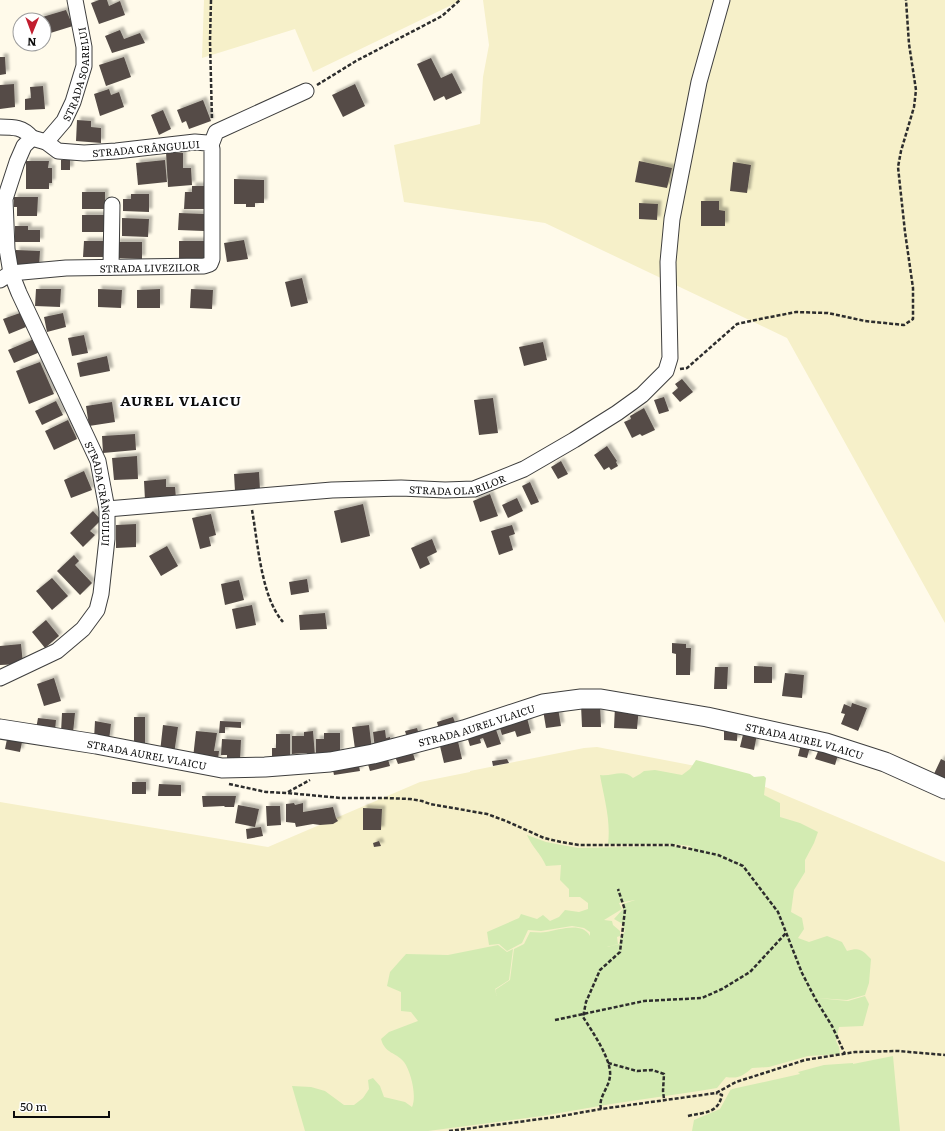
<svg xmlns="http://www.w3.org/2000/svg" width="945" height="1131" font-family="Literata,serif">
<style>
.farmland{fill:#f6f0c9}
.green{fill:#d3ebb2;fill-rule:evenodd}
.building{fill:#554c47;filter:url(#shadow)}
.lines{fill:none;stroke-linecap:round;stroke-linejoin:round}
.minor-casing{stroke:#3e3e3e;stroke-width:17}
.tertiary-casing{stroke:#3e3e3e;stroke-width:21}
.path{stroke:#2d2d2d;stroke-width:2.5;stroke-dasharray:4 2;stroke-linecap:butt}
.minor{stroke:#fff;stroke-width:15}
.tertiary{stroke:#fff;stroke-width:19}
.labels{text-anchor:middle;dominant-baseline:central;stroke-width:4;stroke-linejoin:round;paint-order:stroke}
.street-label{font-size:10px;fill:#0b0b0b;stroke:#fff}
.district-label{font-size:14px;font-weight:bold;letter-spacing:1px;fill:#0b0b0b;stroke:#fff}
</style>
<defs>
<filter id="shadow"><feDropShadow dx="3.5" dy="-3.5" stdDeviation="1" flood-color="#0004"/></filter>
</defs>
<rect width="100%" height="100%" fill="#fffaea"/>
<path class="farmland" d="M204 0H462L313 72 295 29 202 58Z
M483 0H945V623L787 338 545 223 404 202 394 145 480 124 483 77 489 45Z
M597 747 732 773 945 862V1131H0V802L268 847 420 782 470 772V771L584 748Z"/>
<path class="green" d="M696 760 750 774 754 777 764 776 766 778 764 795 780 803V817L800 823 818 832 814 843 805 860V872L794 890 791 912 802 918 804 929 798 938 809 942 827 936 842 942 847 951C860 947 862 950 871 959L869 983 865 995 847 1000 817 998 848 1001 865 996 869 1004 863 1026 839 1027 836 1041 839 1047 840 1054 808 1056 769 1067 752 1068C743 1076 738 1079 726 1077L717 1088 699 1091 611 1104 542 1116 428 1131H305L292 1086 311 1087 325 1091 344 1105H354L363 1098 369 1089 368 1080 373 1078 380 1086 384 1097 405 1102 412 1107C417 1096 411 1072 404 1062 396 1052 385 1054 381 1039L389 1032 418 1021 411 1012 401 1011V992L387 986 390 972 406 954 448 955 498 945 507 952 513 949 509 980 495 989 497 996 495 990 510 980 514 949 524 944 530 932C535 932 541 933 546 932 559 930 582 921 590 936V932L584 928 572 926 541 931 528 930 522 943 507 951 499 944 489 945 487 932 519 918 521 914 537 919 543 915 550 921 559 917 565 910 579 912 588 909V903L580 897H569V889L560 880 561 865 546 866C541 854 532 847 527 835L546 842 578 848 672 846 689 850 691 846 672 844H608C611 820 604 798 600 775 612 777 623 768 633 778L640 774 644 771 655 770 682 775 690 769ZM635 900 623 904V909L614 919 621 923 625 931 620 939 619 944 607 947 618 944 617 937 620 936V931L613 925 612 921 604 920 622 909 619 903Z
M893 1056 900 1131H692L694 1120 720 1109 731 1089 732 1090V1089L800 1074 798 1072 824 1065 853 1063V1064Z"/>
<path class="building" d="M99 0H107L109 6 120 1 125 15 99 24 91 3Z
M66 10 73 26 44 35V20H40L39 18Z
M120 30 124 39 140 33 145 43 112 53 105 36Z
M0 57H5L6 74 0 75Z
M124 57 131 77 106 86 99 65Z
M431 58 441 78 452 73 462 93 446 100 444 96 434 101 417 64Z
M14 84 15 107 0 109V85Z
M355 84 365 106 343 117 332 95Z
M43 86 45 109 25 110V99L31 98 30 87Z
M109 89 111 95 119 92 124 107 100 116 94 94Z
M203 100 211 121 189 129 186 121 182 123 177 110Z
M163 110 171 129 159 135 151 115Z
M77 120 91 121V127L101 128V143L76 141Z
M166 152 183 153V168H191L192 185 168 187Z
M61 160H70V170H61Z
M165 160 167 182 138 185 136 163Z
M26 161H49L48 168H52V183H49V189H26Z
M639 161 672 168 667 188 635 182Z
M733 162 751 165 747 193 730 191Z
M234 179 264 180V203H255V207H246V204H234Z
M192 186H205L204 209H184L185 192H192Z
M82 192H105V209H82Z
M131 194H149V212L123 211V199H131Z
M14 197H38L37 216H17V207H14Z
M701 201H719V210L725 211V226H701Z
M639 203 658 204 657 220 639 219Z
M179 213 205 214 204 231 178 230Z
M82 215H105L104 232H82Z
M122 218 149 219 148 237 122 236Z
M15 226H28V230H40V242H15Z
M244 240 248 259 227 262 224 243Z
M84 241H104V257H83Z
M179 241H207V262H179Z
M116 242H142V259L116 258Z
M16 250 40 251 39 267 16 266Z
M302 278 308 303 291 307 285 282Z
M36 289H61L60 307 35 306Z
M98 289 122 290 121 308 98 307Z
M160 289V308H137V290Z
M191 289 213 290 212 309 190 308Z
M20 313 26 327 9 334 3 319Z
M63 313 66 327 47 332 44 317Z
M84 335 88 353 72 356 68 338Z
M34 339 40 352 14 363 8 350Z
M543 342 547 360 524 366 519 347Z
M107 356 110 371 80 377 77 363Z
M40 362 54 394 29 404 16 371Z
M682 379 693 392 680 402 672 393 678 388 675 384Z
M664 397 669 411 659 414 654 400Z
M493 398 498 433 479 435 474 400Z
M56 401 63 415 42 425 35 411Z
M112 402 115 422 89 426 86 406Z
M644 408 655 430 642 436 640 434 632 438 624 422 631 419 630 416Z
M68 420 77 439 54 450 45 431Z
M135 434 136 450 103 453 102 436Z
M607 446 617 461 616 462 618 466 611 470 609 467 604 470 594 455Z
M137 456 138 479 114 480 112 458Z
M561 461 568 474 558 479 551 467Z
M84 471 92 490 71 498 64 480Z
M259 472 260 490 235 491 234 474Z
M166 479V487H175L176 498 145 500 144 481Z
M530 482 539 502 531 505 522 486Z
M490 494 498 516 480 522 473 501Z
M517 498 523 511 508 518 502 505Z
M363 504 370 536 341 543 334 511Z
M93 511 101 520 90 531 95 535 83 547 70 533Z
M211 514 216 535 209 537 211 546 200 549 192 518Z
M136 524V547L116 548V525Z
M512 525 515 534 509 536 513 550 499 555 491 531Z
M432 539 437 552 427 557 430 564 420 569 411 548Z
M167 546 178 566 161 576 149 556Z
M74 555 79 561 75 565 92 583 80 595 57 571Z
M52 578 68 596 52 610 36 591Z
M307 579 309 592 291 595 289 582Z
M239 580 244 600 225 605 221 584Z
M252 605 256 625 236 629 232 609Z
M325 613 327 629 300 630 299 615Z
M46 620 59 636 45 648 32 632Z
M672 643 686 644V648H691L690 675H676V654L672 653Z
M21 644 23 664 0 665V646Z
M754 666 772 667V683H754Z
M715 667H728L727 689H714Z
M785 673 804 675 802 698 782 696Z
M54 678 61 701 44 706 37 684Z
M852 703 867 708 858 731 841 724 845 714 841 713 844 704 851 707Z
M600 704 601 727H582L581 705Z
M615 706 639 707 637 729 614 728Z
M558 708 561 726 546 728 543 710Z
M62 713H75L73 733 61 732Z
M526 714 531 733 517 737 515 731 502 735 498 722Z
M134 717H145V748H134Z
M453 717 456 725 439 730 437 722Z
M38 718 56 720 55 731 36 729Z
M95 721 111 724 109 740 94 739Z
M220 721 241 722V728L225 727V733H219Z
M494 724 501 744 487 748 483 738 480 739 481 743 470 746 466 733Z
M724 724 738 725 737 741 724 740Z
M163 725 178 727 174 754 160 752Z
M369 725 372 750 355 749 352 727Z
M745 726 758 729 754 750 740 747Z
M417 728 420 738 408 741 405 731Z
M385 730 386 738 390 737 391 746 375 749 373 732Z
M196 731 217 733 214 751H219L218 760 193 758Z
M313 731 315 756 308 757 307 753 292 754V736H304V732Z
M324 733H340V753L316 757V739H324Z
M8 734 23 737 20 752 5 749Z
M276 734H290V759H272V748H276Z
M457 737 462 759 444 763 439 742Z
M222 739 241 740 240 761 227 760V755H221Z
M801 744 810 747 807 758 798 756Z
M819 749 838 755 835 765 815 759Z
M412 750 415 760 398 764 394 754Z
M387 756 390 766 370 771 367 761Z
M507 759 509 763 493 766 492 761Z
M941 759 945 761V782L933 776Z
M358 761 360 771 334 775 332 766Z
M132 782H146V794H132Z
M159 784 181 785V796H158Z
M202 796H236L234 807H225L224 806 203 807Z
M294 803 295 805 303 803V812L333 807 336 818 338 821 333 824 320 825 313 824 296 827 295 823 286 822V804Z
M238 805 259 809 255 827 235 823Z
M266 806H280L281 825 267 826Z
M363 808 382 809 381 830H363Z
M261 827 263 836 247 839 246 829Z
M379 841 381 846 374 847 373 843Z"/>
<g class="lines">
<g class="minor-casing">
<g id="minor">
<path id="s1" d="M0 127C14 127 23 127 32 138L24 146 17 162 5 199 7 249 11 273 19 293 98 461 107 509V539L101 594 97 610 83 629 57 651 0 678"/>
<path id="s2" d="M46 142 64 121 73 102 84 66V47L75 0"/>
<path d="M211 145 216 132 306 91"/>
<path d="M111 267 112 205"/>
<path id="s3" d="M0 280 11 273 66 268 204 266 210 264 212 259V149L211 145 207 143 195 142 116 151 84 153 58 151 46 142 32 138"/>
<path id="s4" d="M107 509 332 490 401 488 445 490 474 489 524 469 574 440 617 413 642 395 666 371 670 358 668 262 672 219 699 82 722 0"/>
</g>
</g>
<g class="tertiary-casing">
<g id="tertiary">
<path id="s5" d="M0 729 96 744 222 768 265 767 330 762 373 754 464 730 543 704 581 699H601L707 717 826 743 885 762 945 789"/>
</g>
</g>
<path class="path" d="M211 0 210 41 212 120
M317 85 356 61 442 16 460 0
M680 369 687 368 737 324 760 319 796 312 828 313 865 321 904 325 913 319V288L905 232 898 167 901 151 914 107 916 90 909 44 906 0
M252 510C258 543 261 597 283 622
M229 784 266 792 288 793 341 798H385L410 799 422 801 430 804 487 814 506 821 544 838 561 842 579 845H672L718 855 743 866 778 912 802 973 816 1000 832 1026 845 1054
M288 792 310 780
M555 1020 644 1001 702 998 722 989 750 972 786 933
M608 1063 637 1071 652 1070 664 1074 663 1091 664 1099
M601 1109C598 1097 609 1088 610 1076 612 1060 592 1031 583 1017L586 1002 600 970 620 952 625 910 618 889
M688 1116C704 1112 718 1114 722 1095L716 1093
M449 1131 556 1117 601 1109 716 1093 736 1082 805 1060 855 1052 898 1051 945 1055"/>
<use href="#minor" class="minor"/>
<use href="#tertiary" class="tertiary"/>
</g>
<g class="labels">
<g class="street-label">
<text stroke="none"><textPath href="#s2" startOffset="77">STRADA SOARELUI</textPath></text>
<text transform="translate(146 148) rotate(-5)">STRADA CRÂNGULUI</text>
<text stroke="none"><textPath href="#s3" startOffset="152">STRADA LIVEZILOR</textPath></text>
<text stroke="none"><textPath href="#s4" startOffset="352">STRADA OLARILOR</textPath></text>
<text stroke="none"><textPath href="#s1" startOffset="417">STRADA CRÂNGULUI</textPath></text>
<text stroke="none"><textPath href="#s5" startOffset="485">STRADA AUREL VLAICU</textPath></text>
<text stroke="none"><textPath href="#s5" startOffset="821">STRADA AUREL VLAICU</textPath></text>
<text stroke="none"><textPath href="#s5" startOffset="149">STRADA AUREL VLAICU</textPath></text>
</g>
<g class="district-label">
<text x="181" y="400">AUREL VLAICU</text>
</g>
</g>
<g transform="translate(32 32) rotate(181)"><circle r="19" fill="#ffffff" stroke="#9d9d9d"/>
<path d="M0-3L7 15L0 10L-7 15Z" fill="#c21d2e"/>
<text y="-6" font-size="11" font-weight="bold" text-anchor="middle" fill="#0b0b0b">N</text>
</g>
<path d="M14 1111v6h95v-6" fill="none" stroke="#0b0b0b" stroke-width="2"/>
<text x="20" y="1111" font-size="12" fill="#0b0b0b" stroke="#ffffff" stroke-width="3" paint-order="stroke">50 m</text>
</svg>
